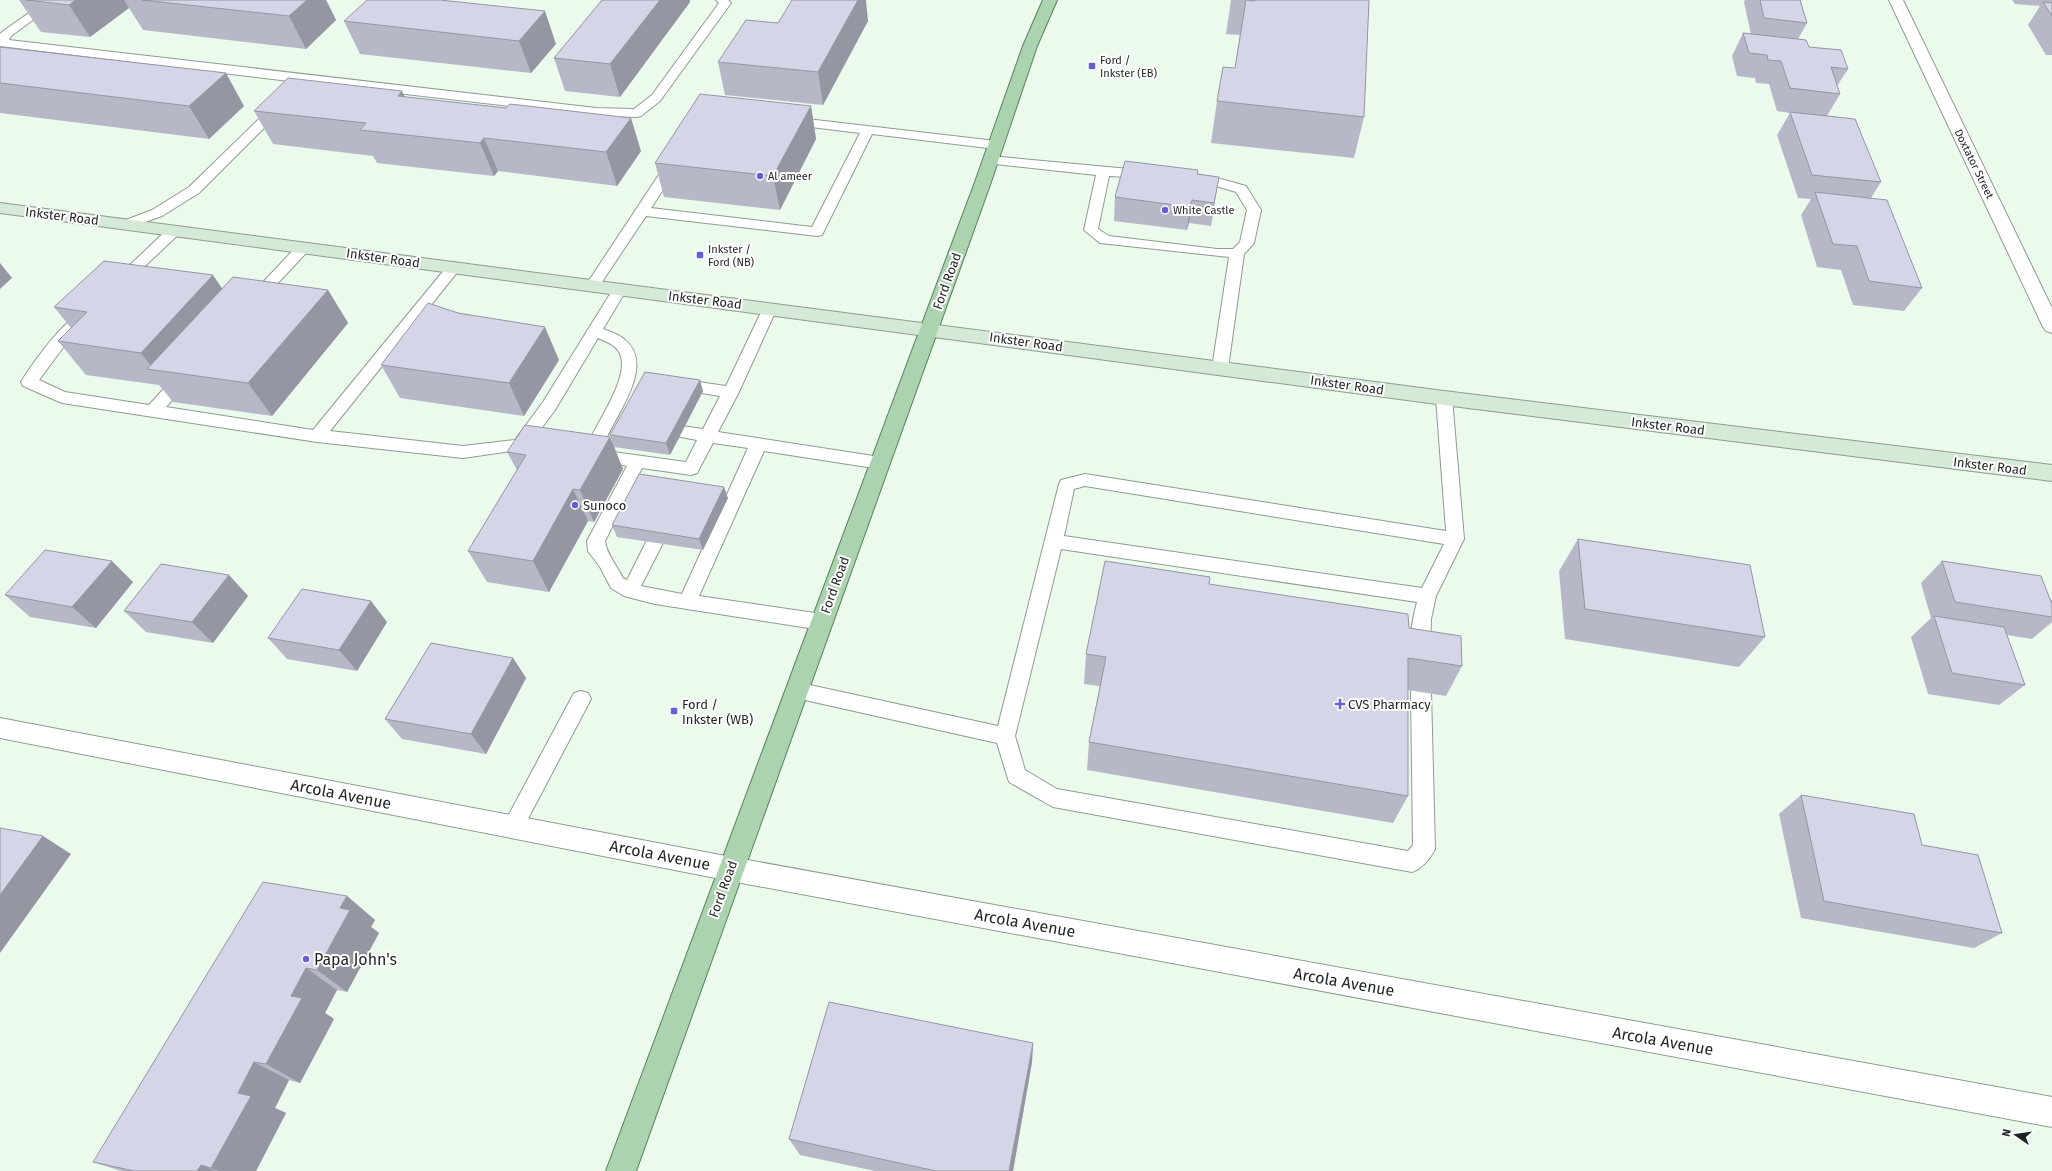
<svg xmlns="http://www.w3.org/2000/svg" width="2052" height="1171" font-family="'Fira Sans',sans-serif">
<style>
.lines{fill:none;stroke-linecap:round;stroke-linejoin:round}
.service-casing{stroke:#8e9c8f;stroke-width:2}
.minor-casing{stroke:#8e9c8f;stroke-width:2}
.secondary-casing{stroke:#8e9c8f;stroke-width:2}
.primary-casing{stroke:#55825a;stroke-width:2}
.service{fill:#fff;fill-rule:evenodd}
.minor{fill:#fff;fill-rule:evenodd}
.secondary{fill:#d5e9d7;fill-rule:evenodd}
.primary{fill:#abd3af;fill-rule:evenodd}
.wall{fill:#b6b8c8}
.shaded-wall{fill:#9496a2}
.building{fill:#d4d6e8;stroke:#9496a2}
.poi-dot{fill:#645ed7;stroke:#fff;stroke-width:1.5}
.labels{text-anchor:middle;dominant-baseline:central;stroke-width:4;stroke-linejoin:round;paint-order:stroke}
.far-poi-label{font-size:11px;fill:#1e241f;stroke:#fff;text-anchor:start}
.far-street-label{font-size:11px;fill:#1e241f;stroke:#fff}
.street-label{font-size:13px;fill:#1e241f;stroke:#fff}
.poi-label{font-size:13px;fill:#1e241f;stroke:#fff;text-anchor:start}
.near-street-label{font-size:16px;fill:#1e241f;stroke:#fff}
.near-poi-label{font-size:16px;fill:#1e241f;stroke:#fff;text-anchor:start}
</style>
<rect width="100%" height="100%" fill="#ebfaec"/>
<g class="lines">
<g class="service-casing">
<path id="service" d="M47 0H60L11 36 9 40 596 108 634 109 652 95 719 3 716 0H728L731 3 660 101 641 116 637 117 596 116 309 83 199 193 162 216 128 228 123 227 121 224 123 221 152 210 189 187 297 82 0 46V34L2 32Z
M790 117 996 141 1002 145 996 149 872 134 822 235 817 236 646 216 598 288H588L586 285 668 161 673 160 680 164 651 208 812 227 860 133 786 124 784 121Z
M990 156 1151 171 1153 174 1151 177 1146 178 1109 176 1098 229 1109 236 1217 249H1233L1240 242 1247 210 1236 192 1216 186 1188 182 1186 179C1193 169 1235 183 1246 186L1261 210 1254 243 1244 254 1228 368 1225 372 1220 373 1215 372 1212 368 1229 257 1100 243 1084 230 1096 175 985 163 983 160 985 157Z
M175 226 180 227 182 230 180 233 125 285H115L113 282 115 279 170 227Z
M304 243 309 244 311 247 309 250 260 302H250L248 299 250 296 299 244Z
M454 262 459 264 461 267 459 270 330 431 463 446 515 440 543 402 615 286H625L627 289 603 329C611 332 619 334 625 340 657 366 613 418 603 446L606 450 613 452 686 462 697 440 676 436 674 432 676 428 682 426 703 429 720 396 672 388 670 384 672 380 678 379 726 386 763 308 765 305H775L777 308 739 392 718 432 880 457 886 459 888 463 886 467 880 469 764 451 699 596 822 614 829 617 831 622 829 627 822 630 655 604 624 596 611 588 600 567 588 551 587 541 627 466 594 458 587 446C595 424 636 371 617 349 612 343 604 341 598 338L555 410 526 449 463 458 317 442 62 403 23 386 21 382C30 367 56 331 70 321 74 319 77 319 81 320L83 324 71 337 39 380 65 392 149 405 178 373 184 372 190 373 192 377 166 407 313 430 449 264ZM713 443 748 448 682 594 641 586 663 543 660 538 654 536 648 538 627 580 623 578C617 566 606 553 605 541L642 468 691 475 697 473Z
M1444 392 1450 394 1452 398 1464 539 1436 596 1431 619 1430 654 1428 660 1421 662 1414 660C1407 646 1413 617 1417 602L1061 549 1015 736 1025 770 1057 789 1408 851 1413 845 1411 692 1414 686 1421 684 1428 686 1431 692 1435 849C1430 859 1423 868 1412 872L1053 807 1009 782 997 743 796 698 789 696 786 690 789 684 796 682 998 726 1059 484 1061 480 1085 474 1446 531 1436 398 1438 394ZM1085 486 1444 544 1422 588 1064 536 1074 489Z
M581 691 588 693 591 699 520 834 513 837 506 834 503 827 506 820 574 693Z"/>
</g>
<g class="minor-casing">
<path id="minor" d="M1889 0H1903L2052 308V333L2046 331 2043 327Z
M0 718 731 857 2052 1097V1127L731 881 0 738Z"/>
</g>
<g class="secondary-casing">
<path id="secondary" d="M0 203 1444 391 2052 465V481L1444 405 0 213Z"/>
</g>
<g class="primary-casing">
<path id="primary" d="M1043 0H1057L1037 46 991 182 636 1171H606L975 182 1023 46Z"/>
</g>
<use href="#service" class="service"/>
<use href="#minor" class="minor"/>
<use href="#secondary" class="secondary"/>
<use href="#primary" class="primary"/>
</g>
<path class="wall" d="M19 0H326L336 20 306 49 143 30 129 8 90 37 41 32Z
M602 0H690V2L620 97 565 91 554 58Z
M1231 0H1369L1364 117 1354 158 1211 143 1217 101 1235 68 1240 35 1226 34Z
M1745 0H1800L1807 23 1798 39 1809 47 1848 69 1837 86 1840 94 1827 116 1881 182 1871 198 1922 288 1904 311 1853 305 1841 270 1817 267 1801 215 1811 199 1798 198 1777 135 1790 113 1777 111 1769 84 1756 83 1755 78 1737 76 1732 56 1743 33 1751 34 1744 2Z
M2012 0H2052V55H2046L2028 25 2040 6 2015 4Z
M344 21 556 44 531 73 360 54Z
M868 21 823 105 725 95 718 62Z
M0 47 244 106 209 139 0 113Z
M405 97 641 151 617 186 498 171 494 176 377 163 373 156 273 144 254 111Z
M811 106 816 139 780 210 664 197 655 163Z
M1198 170 1197 174 1215 200 1211 226 1189 223 1187 230 1114 221 1115 197Z
M222 288 328 290 348 323 272 416 173 402 159 385 86 375 58 341 71 328 54 307Z
M559 360 524 416 400 398 381 365Z
M703 391 670 455 614 447 610 435Z
M610 437 623 469 594 522 588 521 549 592 487 582 468 551 517 470 507 452Z
M728 498 703 550 617 537 612 525Z
M1578 539 1765 637 1739 667 1565 639 1559 571Z
M1942 561 2051 601 2052 599V622L2032 639 2007 635 2025 685 1999 705 1928 694 1911 637 1931 618 1921 583Z
M229 575 248 596 213 643 146 632 124 611Z
M133 582 96 628 30 617 5 595Z
M1209 584 1409 628 1462 666 1446 696 1408 690V796L1393 823 1087 770 1089 742 1100 686 1084 684 1086 654Z
M387 622 357 671 287 659 268 638Z
M513 658 526 678 486 754 402 739 385 719Z
M1801 795 2002 933 1974 948 1801 918 1779 814Z
M347 896 375 920 371 927 379 933 347 992 337 990 325 1013 334 1019 300 1083 289 1080 275 1108 286 1113 256 1171H121L93 1162Z
M1033 1043 1032 1062 1013 1171H875L800 1155 789 1139Z"/>
<path class="shaded-wall" d="M76 0H124L129 8 90 37 69 5Z
M307 0H326L336 20 306 49 289 16Z
M660 0H690V2L620 97 610 64Z
M858 0H866L868 21 823 105 818 72Z
M545 11 556 44 531 73 519 41Z
M226 73 244 106 209 139 189 106Z
M402 91 417 125 398 96Z
M811 106 816 139 780 210 773 176Z
M631 118 641 151 617 186 606 152Z
M484 138 498 171 494 176 480 143Z
M1219 177 1215 200 1211 226 1214 203Z
M1192 200 1189 223 1187 230 1190 207Z
M0 263 12 278 0 289Z
M213 275 236 309 154 370 141 353Z
M328 290 348 323 272 416 248 383Z
M545 327 559 360 524 416 509 383Z
M700 380 703 391 670 455 666 443Z
M610 437 623 469 594 522 580 490Z
M724 487 728 498 703 550 699 539Z
M573 489 588 521 549 592 533 561Z
M112 561 133 582 96 628 72 607Z
M229 575 248 596 213 643 192 622Z
M371 601 387 622 357 671 339 650Z
M513 658 526 678 486 754 471 734Z
M43 836 71 854 0 953V895Z
M347 896 375 920 371 927 379 933 347 992 317 970 340 908Z
M306 968 337 990 325 1013 334 1019 300 1083 266 1064 291 996Z
M1033 1043 1032 1062 1013 1171H1009Z
M254 1062 289 1080 275 1108 286 1113 256 1171H219L211 1168 238 1093Z
M201 1165 216 1171H197Z"/>
<path class="building" d="M26 0H76L69 5Z
M142 0H307L289 16Z
M367 0H440L545 11 519 41 344 21Z
M602 0H660L610 64 554 58Z
M792 0H858L818 72 718 62 746 20 778 23Z
M1246 0 1255 1V0H1369L1364 117 1217 101 1223 67 1235 68Z
M1760 0H1800L1807 23 1764 18Z
M2043 2 2052 3V16Z
M1743 33 1806 40 1809 47 1841 50 1848 69 1831 67 1840 94 1790 88 1781 61 1768 60 1767 55 1749 53Z
M0 47 226 73 189 106 0 83Z
M288 78 402 91 398 96 506 108 510 104 631 118 606 152 484 138 480 143 360 130 366 123 254 111Z
M700 94 811 106 773 176 655 163Z
M1790 112 1855 119 1881 182 1812 175Z
M1125 161 1198 170 1197 174 1219 177 1214 203 1192 200 1190 207 1115 197Z
M1815 192 1887 200 1922 288 1869 281 1857 246 1833 244Z
M104 261 213 275 141 353 58 341 87 312 54 307Z
M233 277 328 290 248 383 147 369Z
M428 303 458 313 545 327 509 383 381 365Z
M645 372 700 380 666 443 610 435Z
M525 425 610 437 580 490 573 489 533 561 468 551 526 455 507 452Z
M639 474 724 487 699 539 612 525Z
M1578 539 1750 565 1765 637 1585 609Z
M45 550 112 561 72 607 5 595Z
M1105 561 1210 577 1209 584 1408 614 1409 628 1461 636 1462 666 1408 658V796L1089 742 1106 657 1086 654Z
M1942 561 2041 576 2052 604V617L1955 602Z
M161 564 229 575 192 622 124 611Z
M302 589 371 601 339 650 268 638Z
M1934 616 2004 627 2025 685 1952 673Z
M431 643 513 658 471 734 385 719Z
M1801 795 1914 814 1922 845 1978 855 2002 933 1824 901Z
M0 828 43 836 0 895Z
M263 882 347 896 340 908 350 910 317 970 306 968 291 996 302 998 266 1064 254 1062 238 1093 251 1096 211 1168 201 1165 197 1171H134L93 1162Z
M829 1002 1033 1043 1009 1171H936L789 1139Z"/>
<g class="poi-dot">
<rect x="1088" y="62" width="8" height="8" rx="2"/>
<circle cx="760" cy="176" r="4"/>
<circle cx="1165" cy="210" r="4"/>
<rect x="696" y="251" width="8" height="8" rx="2"/>
<circle cx="575" cy="505" r="4"/>
<path d="M1338 698h4v4h4v4h-4v4h-4v-4h-4v-4h4z"/>
<rect x="670" y="707" width="8" height="8" rx="2"/>
<circle cx="306" cy="959" r="4"/>
</g>
<g class="labels">
<g class="far-poi-label">
<text x="1100" y="60">Ford /<tspan x="1100" dy="13">Inkster (EB)</tspan></text>
<text x="768" y="176">Al ameer</text>
<text x="1173" y="210">White Castle</text>
<text x="708" y="249">Inkster /<tspan x="708" dy="13">Ford (NB)</tspan></text>
</g>
<g class="far-street-label">
<text transform="translate(1974 164) rotate(64)">Doxtator Street</text>
</g>
<g class="street-label">
<text transform="translate(62 216) rotate(7)">Inkster Road</text>
<text transform="translate(383 258) rotate(8)">Inkster Road</text>
<text transform="translate(947 281) rotate(-70)">Ford Road</text>
<text transform="translate(705 300) rotate(7)">Inkster Road</text>
<text transform="translate(1026 342) rotate(8)">Inkster Road</text>
<text transform="translate(1347 385) rotate(8)">Inkster Road</text>
<text transform="translate(1668 426) rotate(7)">Inkster Road</text>
<text transform="translate(1990 466) rotate(7)">Inkster Road</text>
<text transform="translate(835 585) rotate(-70)">Ford Road</text>
<text transform="translate(723 889) rotate(-70)">Ford Road</text>
</g>
<g class="poi-label">
<text x="583" y="505">Sunoco</text>
<text x="682" y="704">Ford /<tspan x="682" dy="15">Inkster (WB)</tspan></text>
<text x="1348" y="704">CVS Pharmacy</text>
</g>
<g class="near-street-label">
<text transform="translate(341 794) rotate(11)">Arcola Avenue</text>
<text transform="translate(660 855) rotate(11)">Arcola Avenue</text>
<text transform="translate(1025 923) rotate(10)">Arcola Avenue</text>
<text transform="translate(1344 982) rotate(10)">Arcola Avenue</text>
<text transform="translate(1663 1041) rotate(10)">Arcola Avenue</text>
</g>
<g class="near-poi-label">
<text x="314" y="959">Papa John's</text>
</g>
</g>
<g transform="translate(2016 1135) rotate(283)" stroke="#ffffff" stroke-width="3" paint-order="stroke">
<path d="M0-3L7 15L0 10L-7 15Z" fill="#1e241f"/>
<text y="-6" font-size="11" font-weight="bold" text-anchor="middle" fill="#1e241f">N</text>
</g>
</svg>
